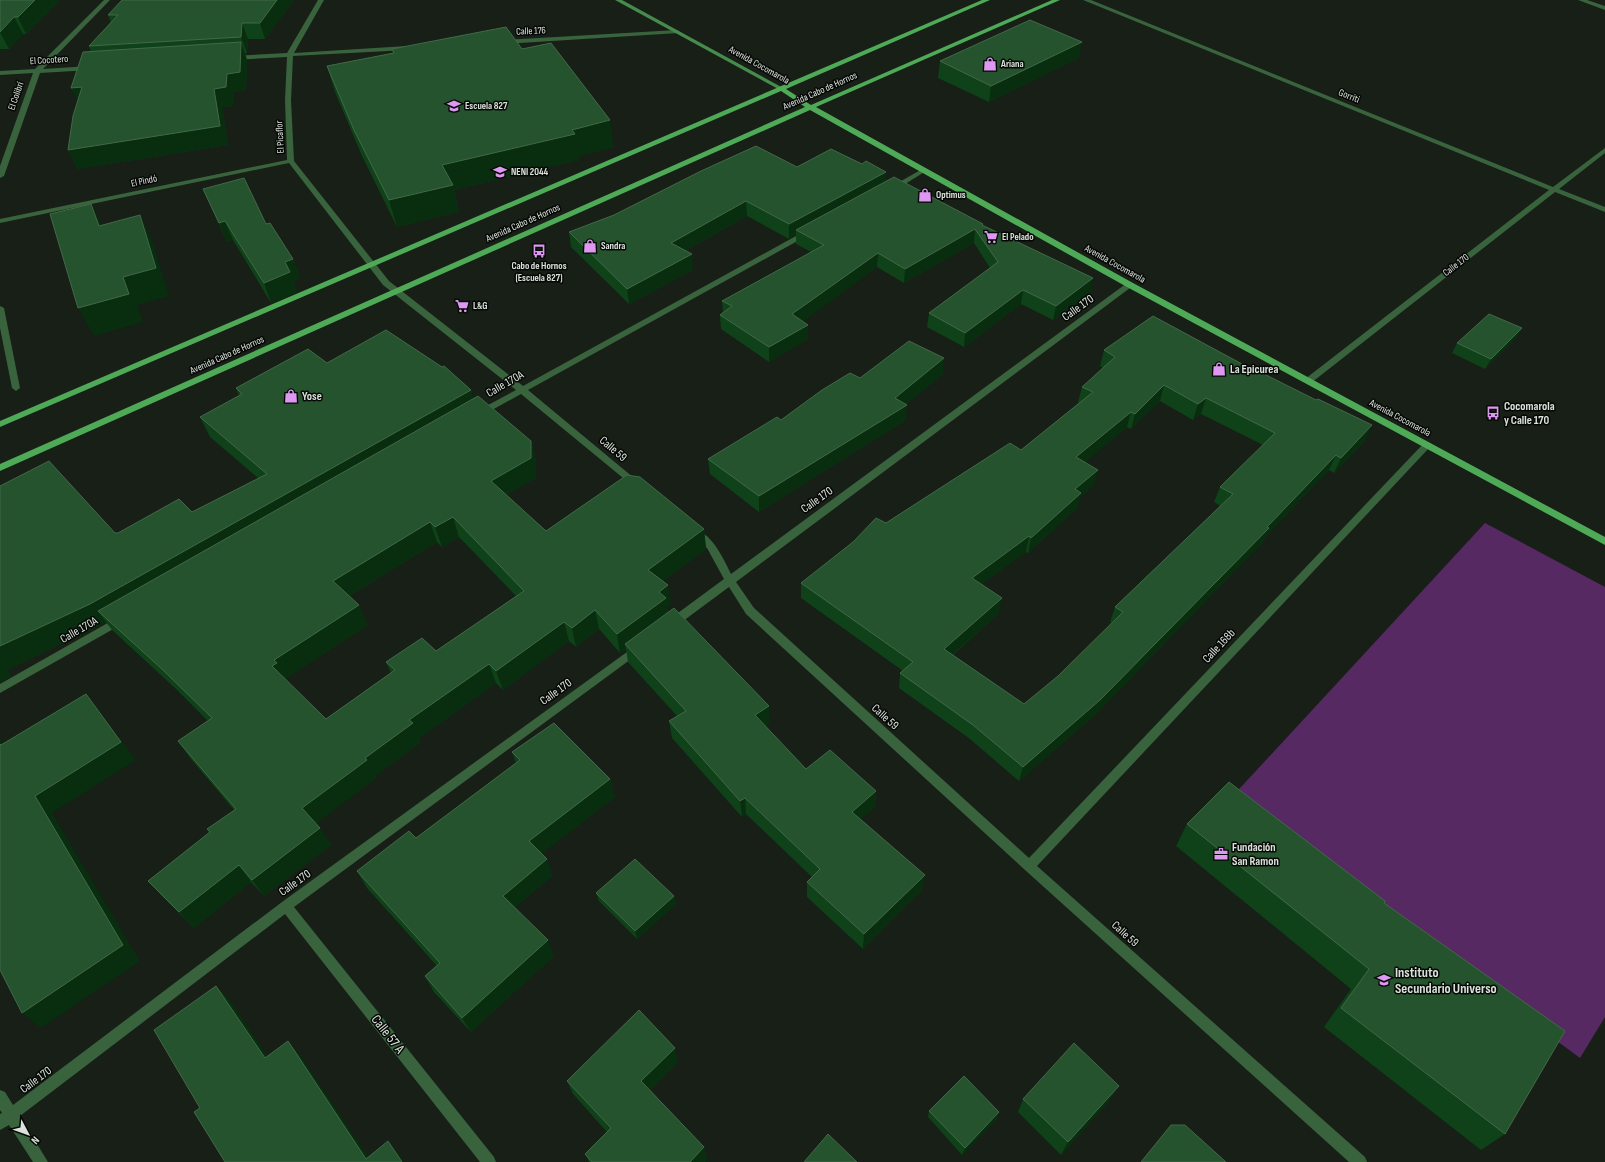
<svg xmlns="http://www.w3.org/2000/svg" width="1605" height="1162" font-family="'Sofia Sans Condensed',sans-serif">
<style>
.green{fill:#562962}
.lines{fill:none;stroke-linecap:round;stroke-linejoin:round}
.minor{fill:#39633c;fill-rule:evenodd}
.secondary{fill:#468b4b;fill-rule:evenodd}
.primary{fill:#4eaa57;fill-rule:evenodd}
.wall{fill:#0f4218;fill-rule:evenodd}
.shaded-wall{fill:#092d0f}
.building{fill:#25532d;stroke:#426948;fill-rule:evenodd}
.labels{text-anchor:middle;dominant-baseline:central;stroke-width:3;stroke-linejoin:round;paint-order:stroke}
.far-street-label{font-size:10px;fill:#dbe1db;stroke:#050805}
.far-poi-label{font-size:10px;font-weight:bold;fill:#dbe1db;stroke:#050805;text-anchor:start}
.street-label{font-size:12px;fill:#dbe1db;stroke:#050805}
.poi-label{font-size:12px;font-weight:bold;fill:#dbe1db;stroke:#050805;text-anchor:start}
.near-poi-label{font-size:14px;font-weight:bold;fill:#dbe1db;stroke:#050805;text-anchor:start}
.near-street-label{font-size:14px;fill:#dbe1db;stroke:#050805}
</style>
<rect width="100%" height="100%" fill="#171f17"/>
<path class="green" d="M1485 523 1605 587V1017L1580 1058 1229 800Z"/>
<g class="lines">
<path class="minor" d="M104 0H110L43 69 90 66 93 68 90 70 40 73 4 176 0 178V166L33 73 0 75V71L35 69Z
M318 0H324L294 53 407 46 410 48 407 50 293 56 291 100 294 161 389 281 523 386 805 231H808L812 233 528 390 640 483 642 485 640 487H634L521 394 483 415H477L476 413 477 411 516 390 383 285 289 163 0 223V219L287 160 285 100 287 57 233 60 230 58 233 56 287 53Z
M1083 0H1091L1553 187 1605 148V153L1559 189 1605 207V212L1555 192 1311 383H1305V379L1549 190Z
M1578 0H1587L1605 6V10Z
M677 30 680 32 679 33 505 44 502 42 505 40Z
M924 168 927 170 926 171 894 191 887 189Z
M1127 283H1133L1134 285 736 582 754 608 1029 858 1424 443H1430L1432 445 1430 447 1037 866 1365 1157 1367 1162H1349L1025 870 746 614 729 587 675 627H667L666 624 667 621 724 579 707 548 692 536 690 534 692 532C709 526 725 562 731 574Z
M0 306 4 308 20 388 16 391 12 388 0 328Z
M120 616 124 617 125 620 124 623 0 693V684Z
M638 644 642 645 643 648 642 651 294 907 494 1157 496 1162H480L285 914 20 1116 48 1162H33L9 1125 0 1130V1114L2 1113 0 1110V1090L5 1092 13 1105 282 902Z"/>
<path class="secondary" d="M615 0H622L785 89 780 90Z"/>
<path class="primary" d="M982 0H990L786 89 811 105 1052 0H1060L816 107 1133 283 1605 537V545L1127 287 810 110 0 471V464L805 107 781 91 0 427V421Z"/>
</g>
<path class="wall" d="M0 0H60L26 34H23L9 49H0Z
M294 0 265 39H248L247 53H245L247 60 246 90 234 92 233 106 222 107 228 145 77 169 68 150 78 101 71 88 91 52 89 46 111 22 108 15Z
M392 49H522L614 147 578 156 579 160 454 190 459 212 397 227 362 156 335 92 327 66 393 53Z
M1079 58 989 102 938 78 940 61Z
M797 167 886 181 983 226 1090 293 1053 320 1021 304 964 347 927 327 929 313 990 268 974 243 904 283 877 267 803 321 808 325V339L769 362 721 329 720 315 723 312 722 301 811 252 796 244V235L789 239 747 216 685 251 693 270 629 304 571 247 569 232Z
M203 189 266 224 293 259 300 278 293 281 297 292 271 303 233 240 227 242Z
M1522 328 1516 338 1485 369 1452 353 1457 343Z
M1104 350 1365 441 1334 473 1329 470 1265 537 1262 543 1095 715 1019 781 970 739 899 688 900 673 903 671 801 598V583L886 523 1021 450 1079 403 1078 402 1082 387 1103 368 1100 366ZM1160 401 1193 420 1201 414 1263 445 1220 487 1214 502 1220 506 1115 607 1110 622 1112 623 1058 676 1024 704 953 655 999 613 982 584 1026 552 1028 553 1077 508 1080 497 1094 485 1085 462 1127 427 1131 429Z
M327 363 471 390 473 399 531 441 536 461V478L506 495 546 531 704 529 706 549 663 581 671 604 667 607 668 613 769 706V723L765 726 806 769 876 791 875 807 861 819 922 890 863 949 807 897V882L812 877 746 814 742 817 672 738 669 721 677 716 628 662 626 649 620 653 599 629 576 647 569 641 503 690 496 683 419 738 421 742 375 776 376 778 316 823 331 845 264 896 251 882 194 928 163 897 148 881 210 833 234 810 191 759 178 741 208 721 176 689 112 630 106 622 7 670 11 676 0 682V486L115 533H118L192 512 258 478 210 437 200 417 239 396 236 388ZM459 537 516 596 436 651 386 662 391 673 326 719 287 682 286 678 368 625 349 596 437 542 442 547Z
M943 374 906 404V420L759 512 710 474 708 459 860 378Z
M512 752 610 779 615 797 541 854 547 859 552 876 515 907 554 956 471 1032 434 992 425 976 437 966 367 888 357 871 416 838 516 763Z
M1187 824 1384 903 1505 1134 1481 1150 1324 1027 1351 989 1176 846Z
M596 893 674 896 676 904 637 939 599 901Z
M678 1062 650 1090 704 1147 707 1160 704 1162H589L585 1154 607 1132 573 1094 567 1081Z
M1023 1099H1111L1061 1155 1018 1112Z
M929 1111 997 1119 962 1155 928 1117Z"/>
<path class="shaded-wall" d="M35 0H60L26 34 18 17Z
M277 0H294L265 39 260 23Z
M14 17 23 34 9 49 0 32Z
M242 23 248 39 247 53 241 37Z
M241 42 247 60 246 90 234 92 233 106 222 107 228 145 77 169 68 150 214 89 227 74Z
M1082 42 1079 58 989 102 991 86Z
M82 87 80 106 71 88Z
M610 120 614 147 578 156 579 160 454 190 459 212 397 227 389 200 442 165 572 130Z
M886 172V187L796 230V235L789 239V224Z
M746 201 747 216 672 258 671 243Z
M91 204 105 231 99 226Z
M140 215 153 243 169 296 137 305 143 322 94 336 78 308 123 277Z
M225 221 233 240 227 242 219 223Z
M975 229 974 243 904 283 905 269Z
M878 253 877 267 793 329 792 314Z
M692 254 693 270 629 304 627 289Z
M293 259 300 278 293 281 297 292 271 303 264 283 285 262Z
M1093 278 1090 293 1053 320 1056 306Z
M1023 290 1021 304 964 347 965 333Z
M808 325V339L769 362V347Z
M1522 328 1516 338 1485 369 1491 359Z
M944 358 943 374 896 412 907 405 906 420 759 512V496L895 398Z
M1164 385 1160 401 1131 429 1135 414Z
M471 390 476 410 98 611 106 622 7 670 11 676 0 682V646Z
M1206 398 1201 414 1193 420 1198 404Z
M1131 412 1127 427 1073 473 1076 457Z
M1372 425 1365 441 1334 473 1341 458Z
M531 441 536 461V478L496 501 491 481Z
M1336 455 1329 470 1265 537 1262 543 1095 715 1019 781 1023 767 1267 527Z
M1098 470 1094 485 1080 497 1077 508 1028 553 1031 538 1075 489Z
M453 517 459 537 442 547 435 527Z
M430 522 437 542 342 600 333 581Z
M704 529 706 549 651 590 648 570Z
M1029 536 1026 552 970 593 972 578Z
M668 585 671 604 667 607 668 618 625 644 626 649 620 653 617 634 659 592Z
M1002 598 999 613 942 664 944 649Z
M359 605 368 625 286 678 288 682 282 685 272 666 274 660Z
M595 610 599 629 576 647 572 628Z
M564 622 569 641 503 690 496 671Z
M489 664 496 683 419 738 421 742 375 776 376 778 313 826 302 808 365 758 409 720Z
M86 694 136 760 52 813 140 961 41 1028 22 1013 35 796Z
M769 706V723L756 732 755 715Z
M0 739 18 763 0 744Z
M610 779 615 797 535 859 529 841Z
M876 791 875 807 851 828 852 812Z
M745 798 746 814 742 817 740 801Z
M320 828 331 845 264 896 252 880Z
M547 859 552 876 509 912 503 896Z
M239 865 251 882 194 928 179 912Z
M925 875 922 890 863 949 864 934Z
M674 896 676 904 637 939 635 931Z
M548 940 554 956 471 1032 462 1018Z
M216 986 230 1000 278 1072 265 1058Z
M288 1041 300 1055 372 1162 366 1159Z
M675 1048 678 1062 645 1095 641 1081Z
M1119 1086 1111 1099 1061 1155 1068 1142Z
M999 1112 997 1119 962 1155 965 1148Z
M388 1141 398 1153 404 1162H402Z
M704 1147 707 1160 704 1162H690Z"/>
<path class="building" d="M0 0H35L18 17H14L0 32Z
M122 0H277L260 23H242L241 37 89 46 118 15H108Z
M1030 20 1082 42 991 86 940 61Z
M506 27 522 49 551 43 610 120 572 130 575 134 442 165 453 185 389 200 354 130 327 66 394 53 392 49Z
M241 42 240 72 227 74 226 87 214 89 220 126 68 150 73 116 82 87 71 88 83 52Z
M756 146 797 167 831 149 862 164 866 161 886 172 789 224 746 201 671 243 692 254 627 289 569 232 614 215 701 171Z
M894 177 983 224 982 225 1093 278 1056 306 1023 290 965 333 929 313 998 262 975 229 905 269 878 253 792 314 808 325 769 347 720 315 732 306 722 301 824 245 796 230Z
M244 178 266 224 270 223 293 259 285 262 290 272 264 283 225 221 219 223 203 189Z
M91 204 99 226 140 215 156 268 123 277 129 294 78 308 50 214Z
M1489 314 1522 328 1491 359 1457 343Z
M1153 316 1255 371 1256 370 1316 400 1318 399 1372 425 1341 458 1336 455 1267 527 1269 528 1100 700 1023 767 973 725 900 673 913 662 801 583 853 542 876 518 886 523 1010 443 1021 450 1093 392 1082 387 1115 357 1104 350ZM1164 385 1198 404 1206 398 1275 433 1220 487 1233 494 1115 607 1123 612 1058 676 1024 704 944 649 1002 598 972 578 1029 536 1031 538 1081 493 1075 489 1098 470 1076 457 1131 412 1135 414Z
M386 330 442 367 444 366 471 390 90 604 0 646V486L49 461 115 533H118L179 499 192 512 267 474 200 417 242 394 236 388 308 349 327 363Z
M909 341 944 358 895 398 907 405 759 496 708 459 777 417 781 420 822 390 850 373 860 378Z
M478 396 531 441V458L491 481 546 531 627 475 640 477 704 529 648 570 668 585 659 592 666 598 617 634 595 610 572 628 564 622 496 671 489 664 409 720 413 723 365 758 367 760 302 808 320 828 252 880 239 865 179 912 148 881 210 832 207 829 236 809 178 741 212 718 163 670 98 611ZM453 517 524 591 436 651 422 638 386 662 395 670 326 719 272 666 277 663 274 660 359 605 333 581 430 522 435 527Z
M674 608 769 706 755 715 806 769 830 750 876 791 852 812 925 875 864 934 807 882 820 869 745 798 740 801 669 721 686 711 625 644Z
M86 694 121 742 35 796 123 945 22 1013 0 970V744L1 745Z
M554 723 610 779 529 841 547 859 503 896 548 940 462 1018 425 976 440 963 357 871 409 831 416 838 520 760 512 752Z
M1229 782 1385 901 1384 903 1565 1031 1505 1134 1341 1008 1369 969 1187 824Z
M635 859 674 896 635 931 596 893Z
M216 986 265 1058 288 1041 366 1159 388 1141 402 1162H225L194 1112 200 1108 154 1030Z
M639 1010 675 1048 641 1081 704 1147 690 1162H592L585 1154 611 1128 567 1081Z
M1074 1043 1119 1086 1068 1142 1023 1099Z
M964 1076 999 1112 965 1148 929 1111Z
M1171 1125H1185L1226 1162H1141Z
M828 1134 857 1162H804Z"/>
<defs>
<g id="shop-bare" transform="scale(1.08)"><path d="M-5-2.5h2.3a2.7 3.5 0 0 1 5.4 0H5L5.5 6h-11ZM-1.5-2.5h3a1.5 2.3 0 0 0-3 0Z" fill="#de98f2" stroke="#050805" stroke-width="2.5" paint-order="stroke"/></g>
<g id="school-bare" transform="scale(1.08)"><path d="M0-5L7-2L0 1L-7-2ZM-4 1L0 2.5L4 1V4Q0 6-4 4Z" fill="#de98f2" stroke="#050805" stroke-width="2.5" paint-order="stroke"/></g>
<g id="supermarket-bare" transform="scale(1.08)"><path d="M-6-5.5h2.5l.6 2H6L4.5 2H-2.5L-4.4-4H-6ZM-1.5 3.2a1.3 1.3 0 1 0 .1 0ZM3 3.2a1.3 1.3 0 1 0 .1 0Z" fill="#de98f2" stroke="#050805" stroke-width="2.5" paint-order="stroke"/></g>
<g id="bus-bare" transform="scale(1.08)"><path d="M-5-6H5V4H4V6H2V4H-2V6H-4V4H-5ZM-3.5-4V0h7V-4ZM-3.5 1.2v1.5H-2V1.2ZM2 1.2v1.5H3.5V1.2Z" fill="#de98f2" stroke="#050805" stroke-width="2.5" paint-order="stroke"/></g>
<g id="office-bare" transform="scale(1.08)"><path d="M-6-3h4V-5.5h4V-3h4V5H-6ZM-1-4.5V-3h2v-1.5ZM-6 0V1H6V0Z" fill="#de98f2" stroke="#050805" stroke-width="2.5" paint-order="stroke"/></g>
</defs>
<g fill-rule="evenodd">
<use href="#shop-bare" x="990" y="64"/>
<use href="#school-bare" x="454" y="106"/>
<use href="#school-bare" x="500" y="172"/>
<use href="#shop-bare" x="925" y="195"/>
<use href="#supermarket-bare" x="991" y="237"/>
<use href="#shop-bare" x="590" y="246"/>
<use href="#bus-bare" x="539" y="251"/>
<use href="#supermarket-bare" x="462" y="306"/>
<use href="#shop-bare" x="1219" y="369"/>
<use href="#shop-bare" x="291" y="396"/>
<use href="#bus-bare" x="1493" y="413"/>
<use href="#office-bare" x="1221" y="854"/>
<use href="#school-bare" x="1384" y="980"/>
</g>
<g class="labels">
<g class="far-street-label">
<text transform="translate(531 31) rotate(-3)">Calle 176</text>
<text transform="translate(49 60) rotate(-4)">El Cocotero</text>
<text transform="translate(759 65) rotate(29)">Avenida Cocomarola</text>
<text transform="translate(820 91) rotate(-24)">Avenida Cabo de Hornos</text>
<text transform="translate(16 96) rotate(-71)">El Colibrí</text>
<text transform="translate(1349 96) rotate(22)">Gorriti</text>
<text transform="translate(280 137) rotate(-93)">El Picaflor</text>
<text transform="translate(144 181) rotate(-12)">El Pindó</text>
<text transform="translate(523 223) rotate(-24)">Avenida Cabo de Hornos</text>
<text transform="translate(1115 264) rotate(29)">Avenida Cocomarola</text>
<text transform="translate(1456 265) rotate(-38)">Calle 170</text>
<text transform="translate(227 355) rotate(-24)">Avenida Cabo de Hornos</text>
<text transform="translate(1400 418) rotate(28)">Avenida Cocomarola</text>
</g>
<g class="far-poi-label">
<text x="1001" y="64">Ariana</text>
<text x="465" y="106">Escuela 827</text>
<text x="511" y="172">NENI 2044</text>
<text x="936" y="195">Optimus</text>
<text x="1002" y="237">El Pelado</text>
<text x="601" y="246">Sandra</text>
<text x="539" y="266" text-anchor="middle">Cabo de Hornos<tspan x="539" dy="12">(Escuela 827)</tspan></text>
<text x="473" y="306">L&amp;G</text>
</g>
<g class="street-label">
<text transform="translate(1078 308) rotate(-36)">Calle 170</text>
<text transform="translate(505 384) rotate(-30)">Calle 170A</text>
<text transform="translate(613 449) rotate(40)">Calle 59</text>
<text transform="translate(817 500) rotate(-36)">Calle 170</text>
<text transform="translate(79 630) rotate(-30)">Calle 170A</text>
<text transform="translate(1219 646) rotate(-47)">Calle 168b</text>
<text transform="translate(556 692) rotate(-36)">Calle 170</text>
<text transform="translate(885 717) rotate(42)">Calle 59</text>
<text transform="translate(295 883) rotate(-36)">Calle 170</text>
<text transform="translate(1125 934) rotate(42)">Calle 59</text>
<text transform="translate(36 1080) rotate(-37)">Calle 170</text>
</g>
<g class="poi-label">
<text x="1230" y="369">La Epicurea</text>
<text x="302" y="396">Yose</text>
<text x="1504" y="406">Cocomarola<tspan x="1504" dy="14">y Calle 170</tspan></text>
<text x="1232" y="847">Fundación<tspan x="1232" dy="14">San Ramon</tspan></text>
</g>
<g class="near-poi-label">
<text x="1395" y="972">Instituto<tspan x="1395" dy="16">Secundario Universo</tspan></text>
</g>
<g class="near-street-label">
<text transform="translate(388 1034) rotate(52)">Calle 57 A</text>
</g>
</g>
<g transform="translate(28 1134) rotate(131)" stroke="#050805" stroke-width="3" paint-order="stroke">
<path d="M0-3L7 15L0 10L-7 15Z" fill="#dbe1db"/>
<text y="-6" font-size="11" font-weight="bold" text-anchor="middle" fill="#dbe1db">N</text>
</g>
</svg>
